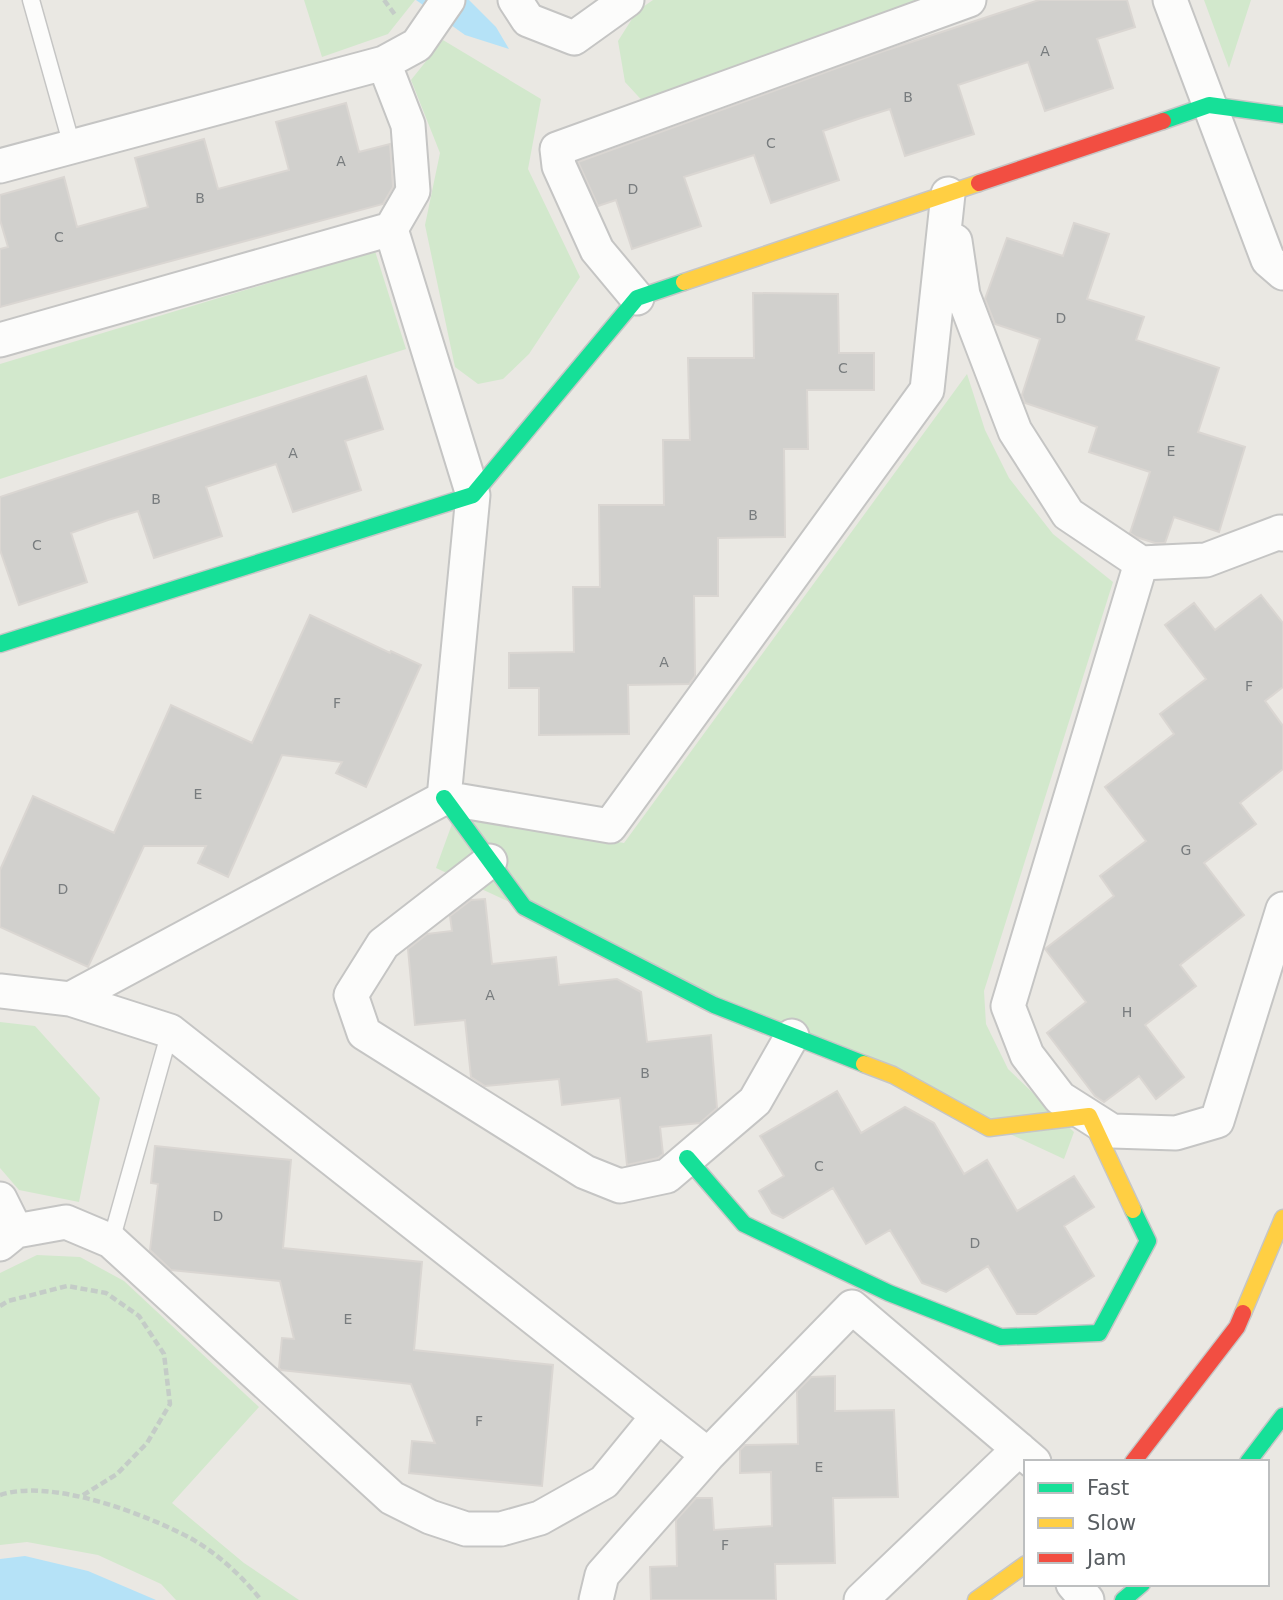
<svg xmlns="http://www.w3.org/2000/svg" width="1283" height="1600" font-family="'DejaVu Sans',sans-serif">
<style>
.green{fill:#d2e8cc}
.water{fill:#b5e2f7}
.building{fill:#d1d0cd;stroke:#dad6d2;stroke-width:2}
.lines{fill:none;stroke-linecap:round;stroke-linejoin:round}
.lane-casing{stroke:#c5c5c4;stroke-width:19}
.street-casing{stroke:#c5c5c4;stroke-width:37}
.fast-casing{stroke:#c6c6c6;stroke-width:19}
.slow-casing{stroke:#c6c6c6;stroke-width:19}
.jam-casing{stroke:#c6c6c6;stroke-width:19}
.path{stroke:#c4ccc7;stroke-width:4.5;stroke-dasharray:7 3.5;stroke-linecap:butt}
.lane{stroke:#fcfcfb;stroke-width:16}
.street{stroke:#fcfcfb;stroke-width:33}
.fast{stroke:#16e098;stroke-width:16}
.slow{stroke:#ffcf43;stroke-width:16}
.jam{stroke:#f24e42;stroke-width:16}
.labels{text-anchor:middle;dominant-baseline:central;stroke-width:5;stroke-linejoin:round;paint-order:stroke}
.number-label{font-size:14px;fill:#787c7e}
</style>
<rect width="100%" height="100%" fill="#eae8e3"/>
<path class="green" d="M304 0H415L388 34 322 57Z
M653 0H960L648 107 625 82 618 41 637 11Z
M1204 0H1251L1229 68Z
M443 40 541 99 528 169 580 277 529 354 503 379 478 384 455 367 425 225 440 153 411 80Z
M375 251 406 349 0 479V364Z
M967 374 985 430 1009 478 1053 534 1113 582 984 991 986 1024 1008 1069 1074 1132 1064 1159 436 868 456 813 624 843Z
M0 1022 35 1026 100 1098 79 1202 19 1190 0 1168Z
M37 1255 80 1257 124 1281 259 1407 172 1503 244 1563 299 1600H176L161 1584 98 1555 27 1542 0 1545V1273Z"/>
<path class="water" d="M416 0H469L496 27 509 49 465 35Z
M25 1556 88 1571 156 1600H0V1559Z"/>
<path class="building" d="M1039 0H1127L1135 27 1097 39 1113 88 1045 111 1028 62 958 85 974 134 905 156 890 109 861 118 823 131 839 180 771 203 754 155 684 177 701 226 632 249 616 200 598 206 578 162 881 52Z
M346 103 359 152 390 144 393 187 383 204 0 307V249L8 247 0 220V195L64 177 77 227 148 207 135 158 204 139 218 189 289 170 276 122Z
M1074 223 1109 234 1087 299 1144 317 1136 340 1219 368 1198 432 1245 447 1219 532 1174 517 1165 543H1155L1136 537 1130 533 1150 472 1089 452 1097 427 1025 403 1022 395 1040 339 995 324 985 299 1007 238 1063 256Z
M753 293 838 294 839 353H874V390H807L808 449H784L785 537 718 538V596H694L695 676 689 684 628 685 629 734 539 735V688H509V653L574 652 573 587H600L599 505H664L663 440H690L688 358H754Z
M366 376 383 429 345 441 361 490 293 512 276 464 206 487 222 536 154 558 138 511 108 520 71 533 87 582 19 605 0 550V497Z
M1261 595 1283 623V687L1265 701 1283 726V769L1240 803 1256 824 1204 863 1244 915 1180 965 1196 986 1145 1025 1184 1077 1156 1099 1139 1076 1104 1102 1095 1096 1047 1033 1086 1002 1045 949 1114 896 1100 876 1146 841 1105 787 1174 734 1160 714 1206 679 1165 625 1194 603 1215 630Z
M310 615 390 653 391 651 421 665 366 787 336 773 342 762 282 755 228 877 198 863 206 846H144L88 967 0 927V870L33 796 114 833 171 705 252 743Z
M485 899 492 964 556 957 559 985 617 979 641 992 647 1042 711 1035 717 1108 700 1123 660 1127 663 1154 658 1158 627 1165 620 1098 562 1105 559 1079 485 1086 471 1077 465 1020 415 1025 408 949 427 934 452 931 450 916 471 900Z
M837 1091 861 1133 905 1107 934 1123 964 1174 987 1160 1017 1211 1074 1176 1094 1207 1064 1226 1094 1276 1036 1314H1017L988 1266 946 1292 922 1283 890 1230 866 1244 833 1188 783 1218 772 1213 759 1191 784 1176 760 1136Z
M155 1146 291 1160 283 1248 422 1262 414 1350 553 1365 542 1486 409 1473 412 1441 435 1443 411 1384 281 1370 279 1368 282 1338 294 1339 280 1281 171 1270 150 1250 158 1184 151 1183Z
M835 1376V1411L894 1410 898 1497 833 1498 835 1563 775 1564 776 1600H651L650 1567 677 1566 676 1520 696 1498H712L714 1530 772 1526 771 1472 740 1473V1450L745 1445 798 1444 797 1391 811 1377Z"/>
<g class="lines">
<g class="lane-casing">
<path id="lane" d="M31 0 72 146
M111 1241 170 1031"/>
</g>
<g class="street-casing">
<path id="street" d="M515 0 528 20 574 38 627 0
M1170 0 1268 260 1283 273
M0 166 384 63 417 45 448 0
M955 241 963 295 1015 431 1068 514 1141 563 1206 560 1280 532 1283 534
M637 298 597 250 559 166 557 149 969 0
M0 340 391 229 413 191 408 125 384 63
M1141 563 1008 1006 1027 1055 1060 1098 1112 1131 1176 1133 1217 1121 1283 909
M444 798 610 826 927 390 948 194
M490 861 383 944 351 995 364 1033 585 1172 620 1186 667 1176 755 1101 792 1036
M0 991 70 999 170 1031 708 1455
M70 999 444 798 473 495 391 229
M0 1199 16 1231
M0 1244 16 1231 66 1222 111 1241 392 1498 430 1517 466 1529H501L540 1518 604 1482 658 1416
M1073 1584 1087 1600
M596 1600 602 1575 708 1455 852 1307 1034 1462
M861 1600 1019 1449"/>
</g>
<g class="fast-casing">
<path id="fast" d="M1163 121 1209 105 1283 115
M0 644 473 495 637 298 684 282
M444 798 524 907 714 1005 864 1064
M687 1158 744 1224 889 1293 1001 1337 1099 1333 1148 1241 1133 1210
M1248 1462 1283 1416
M1123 1600 1142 1584"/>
</g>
<g class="slow-casing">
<path id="slow" d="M684 282 979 183
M864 1064 893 1075 989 1128 1089 1116 1133 1210
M1243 1313 1283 1218
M976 1600 1026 1564"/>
</g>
<g class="jam-casing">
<path id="jam" d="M979 183 1163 121
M1133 1462 1237 1327 1243 1313"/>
</g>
<path class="path" d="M384 0 396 16
M0 1306 8 1301 67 1286 106 1293 139 1316 164 1354 170 1404 147 1443 117 1474 80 1497
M0 1495C51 1478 146 1514 192 1539 218 1554 243 1577 261 1600"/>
<use href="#lane" class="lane"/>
<use href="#street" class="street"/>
<use href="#fast" class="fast"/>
<use href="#slow" class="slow"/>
<use href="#jam" class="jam"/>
</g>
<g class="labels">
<g class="number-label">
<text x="1045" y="51">A</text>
<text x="908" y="97">B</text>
<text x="771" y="143">C</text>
<text x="341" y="161">A</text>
<text x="633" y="189">D</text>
<text x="200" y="198">B</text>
<text x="59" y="237">C</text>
<text x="1061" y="318">D</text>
<text x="843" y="368">C</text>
<text x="1171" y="451">E</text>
<text x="293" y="453">A</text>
<text x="156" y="499">B</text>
<text x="753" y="515">B</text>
<text x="37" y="545">C</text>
<text x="664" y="662">A</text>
<text x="1249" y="686">F</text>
<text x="337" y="703">F</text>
<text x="198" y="794">E</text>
<text x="1186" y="850">G</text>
<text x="63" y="889">D</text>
<text x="490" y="995">A</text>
<text x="1127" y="1012">H</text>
<text x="645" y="1073">B</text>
<text x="819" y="1166">C</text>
<text x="218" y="1216">D</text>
<text x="975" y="1243">D</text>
<text x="348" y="1319">E</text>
<text x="479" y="1421">F</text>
<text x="819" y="1467">E</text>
<text x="725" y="1545">F</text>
</g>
</g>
<rect x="1024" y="1460" width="245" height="126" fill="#ffffff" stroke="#bdbfc0" stroke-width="2"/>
<rect x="1038" y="1483" width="35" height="10" fill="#16e098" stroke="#bdbfc0" stroke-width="2"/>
<text x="1087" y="1495" font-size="21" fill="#595e62">Fast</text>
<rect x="1038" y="1518" width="35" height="10" fill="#ffcf43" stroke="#bdbfc0" stroke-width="2"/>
<text x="1087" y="1530" font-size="21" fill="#595e62">Slow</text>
<rect x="1038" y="1553" width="35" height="10" fill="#f24e42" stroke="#bdbfc0" stroke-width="2"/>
<text x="1087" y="1565" font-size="21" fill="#595e62">Jam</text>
</svg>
